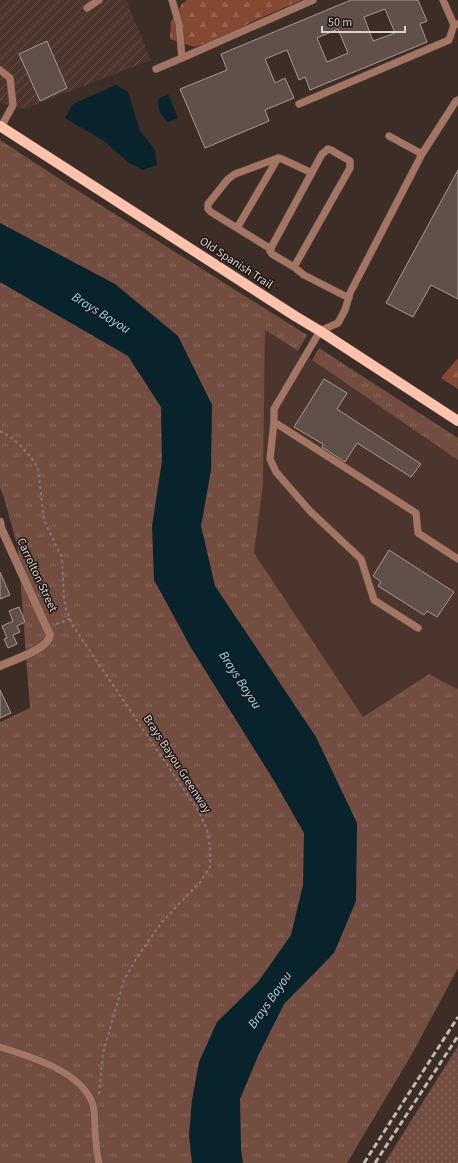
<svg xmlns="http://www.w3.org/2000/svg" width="458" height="1163" font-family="'Source Sans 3',sans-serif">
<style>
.built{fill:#4c352d}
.industrial{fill:url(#industrial-furrows)}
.grass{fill:url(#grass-dots)}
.forest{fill:url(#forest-firs)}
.park{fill:url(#park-tufts)}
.water{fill:#08232b}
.building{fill:#614f49;stroke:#ab9790;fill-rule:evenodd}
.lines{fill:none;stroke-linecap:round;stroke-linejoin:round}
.service-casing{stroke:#594a45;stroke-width:8}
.minor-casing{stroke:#594a45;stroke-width:9}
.primary-casing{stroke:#594a45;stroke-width:11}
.path{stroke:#857873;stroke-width:2;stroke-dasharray:3 3;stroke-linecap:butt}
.service{stroke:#a57563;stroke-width:7}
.minor{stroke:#a57563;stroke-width:8}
.primary{stroke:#ffc2ac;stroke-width:10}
.rail{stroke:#c0b5b0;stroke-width:3;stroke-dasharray:6 3;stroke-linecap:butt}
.labels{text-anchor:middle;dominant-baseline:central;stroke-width:3;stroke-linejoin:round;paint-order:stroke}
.street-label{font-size:12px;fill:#dbd0cc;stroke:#1f1715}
.water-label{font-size:13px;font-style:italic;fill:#86e0fd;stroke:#1f1715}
</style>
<defs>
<pattern id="industrial-furrows" width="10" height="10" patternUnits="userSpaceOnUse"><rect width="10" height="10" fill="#4c352d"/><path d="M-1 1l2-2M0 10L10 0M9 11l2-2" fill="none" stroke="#65514a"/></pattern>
<pattern id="grass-dots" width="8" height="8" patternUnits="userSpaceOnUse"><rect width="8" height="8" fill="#734d40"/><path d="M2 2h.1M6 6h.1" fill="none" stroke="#86665a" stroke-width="1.8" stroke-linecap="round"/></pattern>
<pattern id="forest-firs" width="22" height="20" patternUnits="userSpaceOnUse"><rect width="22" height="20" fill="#854933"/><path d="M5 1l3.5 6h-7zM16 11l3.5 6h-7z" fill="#96624f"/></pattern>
<pattern id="park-tufts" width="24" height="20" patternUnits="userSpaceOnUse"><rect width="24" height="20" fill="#734d40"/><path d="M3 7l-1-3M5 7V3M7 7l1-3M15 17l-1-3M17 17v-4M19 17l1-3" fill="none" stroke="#86665a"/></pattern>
</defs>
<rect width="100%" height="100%" fill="#3d2d27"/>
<path class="built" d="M265 330 312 360 458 460V688L457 690 429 674 363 717 253 553 263 485Z"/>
<path class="industrial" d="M0 0H126L151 60 24 109 0 103Z"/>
<path class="grass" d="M458 1046V1163H385L392 1151Z"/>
<path class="forest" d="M187 0H302L251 22 227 37 194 47 170 39 171 21 182 4Z
M458 358V389L441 378Z"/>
<path class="park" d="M0 140 72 187 307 335 298 351 265 330 263 485 254 553 363 717 429 674 457 689 458 688V968L412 1054 347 1163H0V722L30 708 18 548 4 498 0 488Z
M319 348 458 438V460L312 360Z"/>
<path class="water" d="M116 85 128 92 140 131 155 150 157 165 143 170 129 163 104 141 65 118 73 104Z
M168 94 178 118 168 122C160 115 158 109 158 99Z
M0 223 115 284 178 336 212 405 211 470 201 526 215 586 316 737 357 823 356 901 334 953 284 1004 258 1056 240 1099 241 1150 243 1163H192L189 1135 192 1100 199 1062 217 1022 258 982 291 935 303 885 304 833 276 784 190 646 154 580 152 526 162 461 161 407 128 356 0 282Z"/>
<path class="building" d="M351 0H418L427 21 420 24 427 42 310 90 305 77 299 80 287 50 265 59 275 83 285 78 294 98 265 110 269 121 205 148 180 89 227 70 221 54ZM385 9 395 33 373 41 364 17ZM338 29 348 53 327 62 317 38Z
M47 41 67 88 40 101 19 54Z
M458 170V299L431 285 413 317 386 303Z
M324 379 347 393 337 409 421 464 411 477 357 443 345 462 322 447 323 444 294 427Z
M389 550 454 592 437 617 427 611 424 615 378 586 381 582 373 576Z
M0 572 10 595 0 599Z
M19 607 25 622 17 626 20 632 13 635 17 644 8 648 4 639 7 638 2 626 13 621 9 611Z
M0 690 11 713 0 718Z"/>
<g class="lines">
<g class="service-casing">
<path id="service" d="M172 0 179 24 182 58 313 0
M443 0 454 25 458 24
M87 8 99 0
M156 69 182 58
M0 70 10 78 13 105 1 127
M299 104 449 40 454 25
M389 136 422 154
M237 228 278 158
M271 249 211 212 208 209V204L228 179 235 174 278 158 282 159 312 173
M294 267 350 168V161L331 150 328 149 322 154 272 246 270 251 272 254 294 267 304 275 349 298
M274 422 416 513 418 533 458 559
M418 628 374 600 361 559 310 511 276 472 270 459 274 422V409L320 331 338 323 345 310 350 293 422 154 456 101 458 100
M0 1047C30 1056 83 1072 93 1105 96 1117 94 1130 96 1142 96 1149 98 1156 99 1163"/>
</g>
<g class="minor-casing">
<path id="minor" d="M0 522 1 528 50 635C49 649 13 660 0 666"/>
</g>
<g class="primary-casing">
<path id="primary" d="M0 126 295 316 320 331 458 421"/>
</g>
<path class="path" d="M0 431 12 438 21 446 33 460 38 468 44 520 62 558 64 599 66 609 73 626 193 803 201 816 207 830 210 847V867L200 882 161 923 136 959 124 980 103 1053 99 1094
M56 624 70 619"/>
<use href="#service" class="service"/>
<use href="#minor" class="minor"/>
<use href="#primary" class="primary"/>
<path class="rail" d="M364 1163 458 1017
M375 1163 458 1036"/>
</g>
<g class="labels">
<g class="street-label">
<text transform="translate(236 263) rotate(33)">Old Spanish Trail</text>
<text transform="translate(37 575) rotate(65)">Carrolton Street</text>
<text transform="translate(177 764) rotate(57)">Brays Bayou Greenway</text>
</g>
<g class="water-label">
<text transform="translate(101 313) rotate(32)">Brays Bayou</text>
<text transform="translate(240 680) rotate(57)">Brays Bayou</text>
<text transform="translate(270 1000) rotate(-55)">Brays Bayou</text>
</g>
</g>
<path d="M322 26v6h83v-6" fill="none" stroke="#dbd0cc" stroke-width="2"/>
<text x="328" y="26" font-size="12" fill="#dbd0cc" stroke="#1f1715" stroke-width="3" paint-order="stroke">50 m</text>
</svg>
